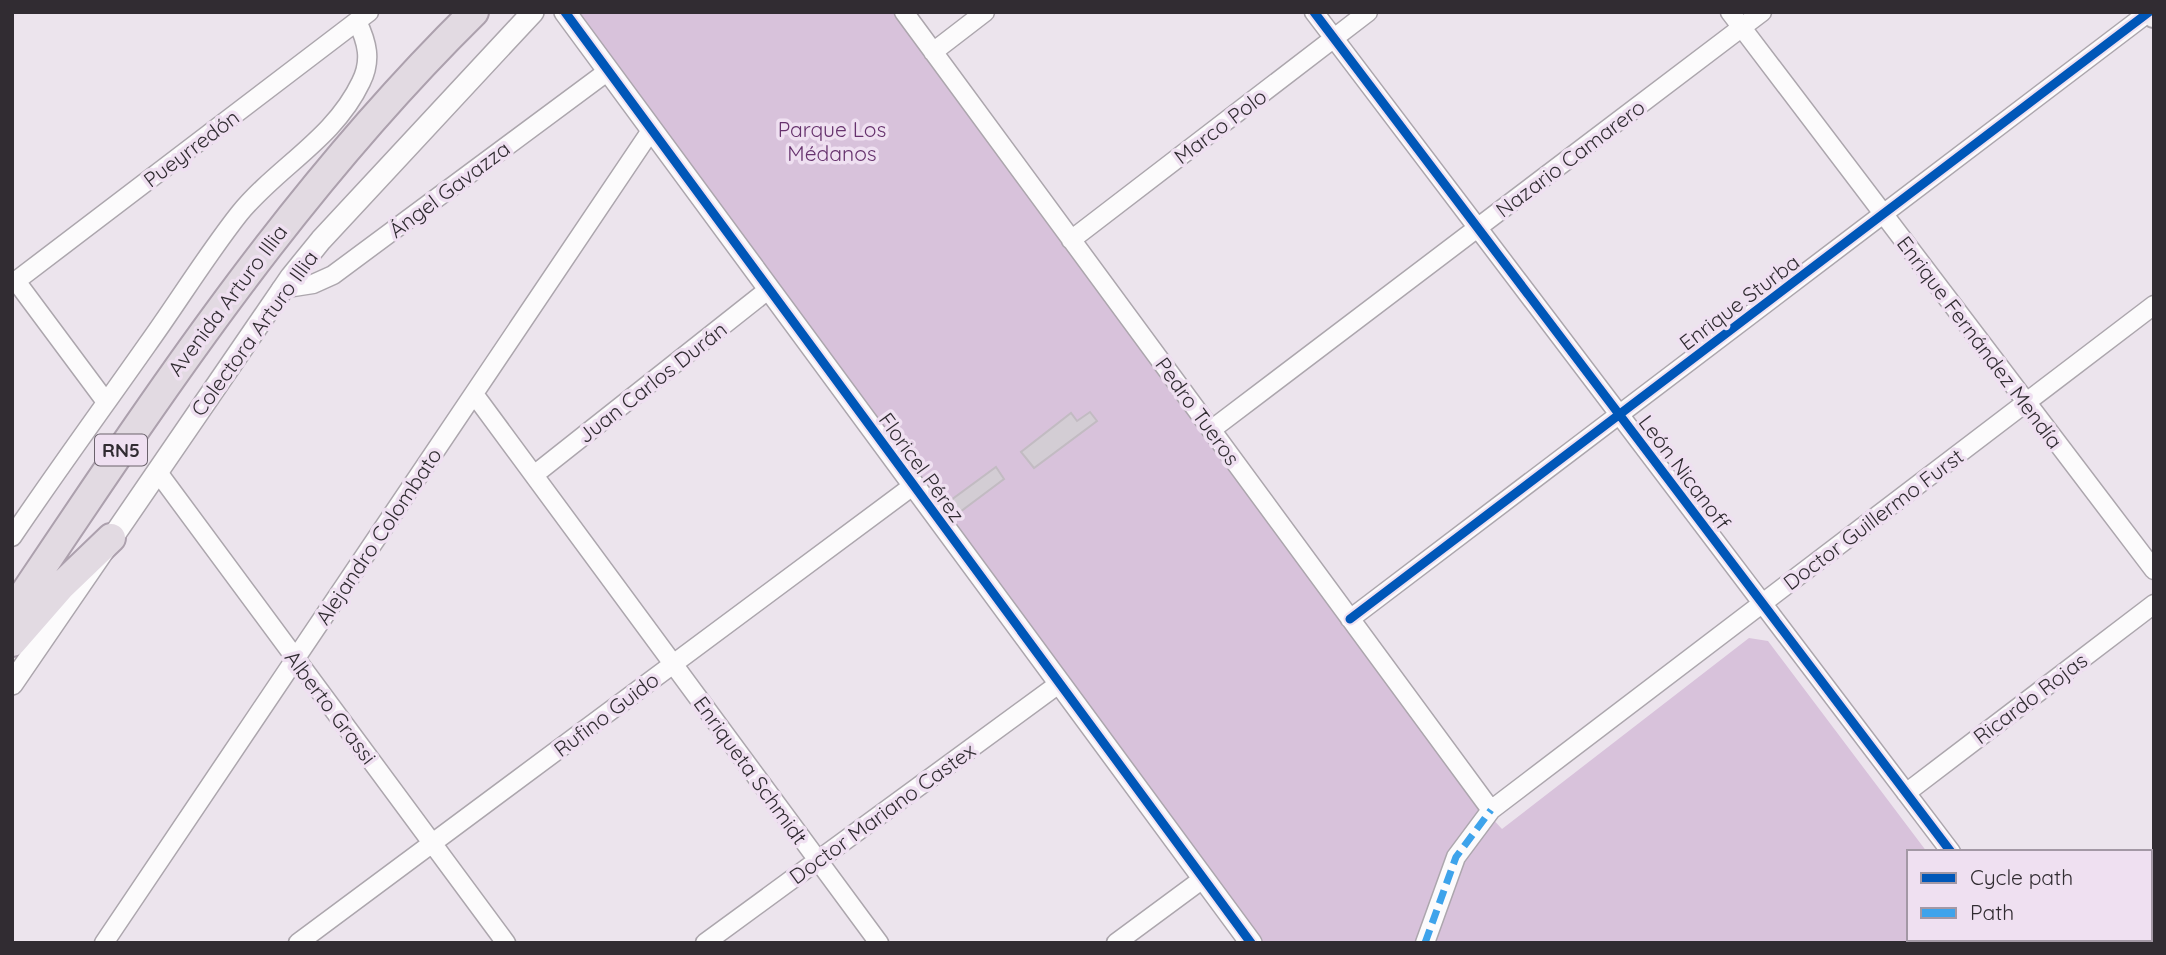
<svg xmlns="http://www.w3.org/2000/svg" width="2166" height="955" font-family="Quicksand,sans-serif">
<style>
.green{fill:#d8c2db}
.building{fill:#d3cdd4;stroke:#c2bbc2;stroke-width:2}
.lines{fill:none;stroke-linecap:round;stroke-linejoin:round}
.minor-casing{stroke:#aca6ad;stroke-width:21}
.tertiary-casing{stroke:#aca6ad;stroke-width:24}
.secondary-casing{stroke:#aca6ad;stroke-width:28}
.trunk-casing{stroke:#aca0ad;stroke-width:32}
.minor{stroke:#fcfbfc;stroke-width:18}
.tertiary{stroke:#fcfbfc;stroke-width:21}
.secondary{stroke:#f2eff2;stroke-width:24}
.trunk{stroke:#e2dae2;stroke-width:28}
.quiet{stroke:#3ea3eb;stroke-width:7;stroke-dasharray:14 7;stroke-linecap:butt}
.cycleway-casing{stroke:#efe0f1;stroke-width:13}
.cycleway{stroke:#0057b8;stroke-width:9}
.labels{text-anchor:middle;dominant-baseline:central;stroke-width:7;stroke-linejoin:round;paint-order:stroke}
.shield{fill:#efe0f1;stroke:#6a626b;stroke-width:2}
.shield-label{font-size:19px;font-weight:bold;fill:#312c32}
.street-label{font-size:21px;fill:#312c32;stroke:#efe0f1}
.park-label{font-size:21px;fill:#66326d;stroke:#efe0f1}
</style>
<rect width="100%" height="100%" fill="#ece4ed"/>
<path class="green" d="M576 12H897L1476 801 1502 829 1749 638 1768 641 1927 852H1909V939H1994L1996 943H1262Z"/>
<path class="building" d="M1090 412 1097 421 1034 468 1021 452 1071 413 1077 421Z
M996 467 1004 479 956 515 947 503Z"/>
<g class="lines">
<g class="minor-casing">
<path id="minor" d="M904 12 1491 810
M1314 12 1951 852
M1730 12 2154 570
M933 52 985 12
M1071 240 1368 12
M16 281 106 402
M12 284 369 12
M281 289 313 284 333 275 608 71
M474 394 879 943
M1211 430 1762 12
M157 471 506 943
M534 475 769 289
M12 537C56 472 102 409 147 345 178 302 206 256 239 214 277 167 334 139 361 82 372 60 367 42 357 21
M1350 619 2149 12
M1906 793 2154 604
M2150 903 2154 900
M2018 939 2020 943
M104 943 652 129
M298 943 914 485
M705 943 1060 683
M1116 943 1204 878
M1425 943 1456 857 1491 810 2154 305
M2098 943 2103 939"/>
</g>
<g class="tertiary-casing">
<path id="tertiary" d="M565 12 1251 943
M12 684 291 277 321 240 533 12"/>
</g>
<g class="secondary-casing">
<path id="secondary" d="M2151 12 2154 15"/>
</g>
<g class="trunk-casing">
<path id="trunk" d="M12 612C156 398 289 194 474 12
M12 642 60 587 111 538"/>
</g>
<use href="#minor" class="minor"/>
<use href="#tertiary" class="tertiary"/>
<use href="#secondary" class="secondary"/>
<use href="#trunk" class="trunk"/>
<path class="quiet" d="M1425 943 1456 857 1491 810"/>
<g class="cycleway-casing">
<path id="cycleway" d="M565 12 1251 943
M1314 12 1951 852
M1350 619 2149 12"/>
</g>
<use href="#cycleway" class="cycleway"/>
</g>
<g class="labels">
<rect class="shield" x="95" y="434.5" width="52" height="31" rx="5"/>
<g class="shield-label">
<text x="121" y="450">RN5</text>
</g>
<g class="street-label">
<text transform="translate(1220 126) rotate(-37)">Marco Polo</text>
<text transform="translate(191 148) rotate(-37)">Pueyrredón</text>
<text transform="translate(1570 158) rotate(-37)">Nazario Camarero</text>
<text transform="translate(449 189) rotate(-37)">Ángel Gavazza</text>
<text transform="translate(227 300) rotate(-53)">Avenida Arturo Illia</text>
<text transform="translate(1739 302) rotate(-37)">Enrique Sturba</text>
<text transform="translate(254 333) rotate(-54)">Colectora Arturo Illia</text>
<text transform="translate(1980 342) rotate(53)">Enrique Fernández Mendía</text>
<text transform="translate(652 382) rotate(-38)">Juan Carlos Durán</text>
<text transform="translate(1198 411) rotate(54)">Pedro Tueros</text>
<text transform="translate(922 467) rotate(54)">Floricel Pérez</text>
<text transform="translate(1685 472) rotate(53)">León Nicanoff</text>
<text transform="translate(1873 519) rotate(-37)">Doctor Guillermo Furst</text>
<text transform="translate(378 536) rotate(-56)">Alejandro Colombato</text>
<text transform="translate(2030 698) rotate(-37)">Ricardo Rojas</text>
<text transform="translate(331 707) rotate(53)">Alberto Grassi</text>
<text transform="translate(606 714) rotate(-37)">Rufino Guido</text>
<text transform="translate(751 770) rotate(54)">Enriqueta Schmidt</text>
<text transform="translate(882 813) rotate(-36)">Doctor Mariano Castex</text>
</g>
<g class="park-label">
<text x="832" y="129">Parque Los<tspan x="832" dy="24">Médanos</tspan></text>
</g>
</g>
<rect width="2166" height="955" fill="none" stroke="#312c32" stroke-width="28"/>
<rect x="1907" y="850" width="245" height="91" fill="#efe0f1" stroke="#a398a5" stroke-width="2"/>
<rect x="1921" y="873" width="35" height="10" fill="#0057b8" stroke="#a398a5" stroke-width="2"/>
<text x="1970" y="885" font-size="21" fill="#312c32">Cycle path</text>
<rect x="1921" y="908" width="35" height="10" fill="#3ea3eb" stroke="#a398a5" stroke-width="2"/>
<text x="1970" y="920" font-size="21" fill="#312c32">Path</text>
</svg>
